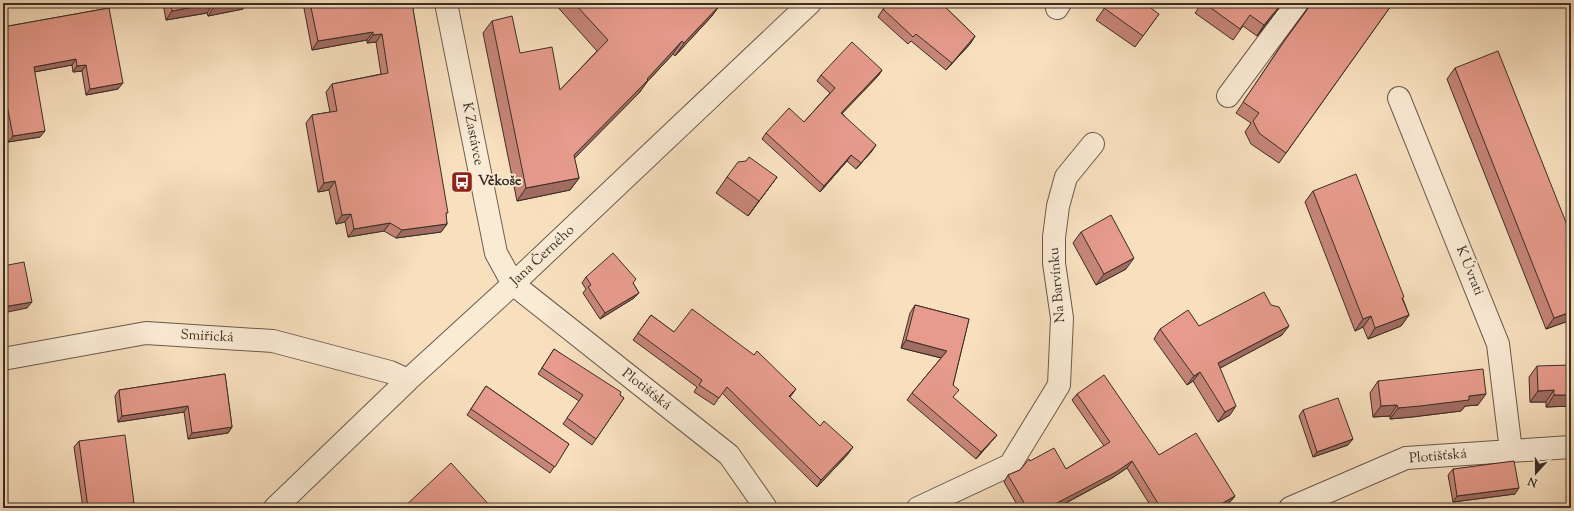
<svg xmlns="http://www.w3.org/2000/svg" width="1574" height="511" font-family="'Sorts Mill Goudy',serif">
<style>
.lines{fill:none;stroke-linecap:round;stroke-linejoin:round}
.minor-casing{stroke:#6a5a4c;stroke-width:24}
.minor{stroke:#faebd5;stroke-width:22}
.wall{fill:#c68578;stroke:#3a2e26}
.shaded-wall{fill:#a16c62;stroke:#3a2e26}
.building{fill:#e69b8c;stroke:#3a2e26}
.labels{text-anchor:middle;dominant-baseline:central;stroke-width:3.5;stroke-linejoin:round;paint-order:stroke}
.street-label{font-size:14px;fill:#3a2e26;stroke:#faebd5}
.poi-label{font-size:14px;font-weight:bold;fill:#3a2e26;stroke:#faebd5;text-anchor:start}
</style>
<rect width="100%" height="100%" fill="#f8e0bf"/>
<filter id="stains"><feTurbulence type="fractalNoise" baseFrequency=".005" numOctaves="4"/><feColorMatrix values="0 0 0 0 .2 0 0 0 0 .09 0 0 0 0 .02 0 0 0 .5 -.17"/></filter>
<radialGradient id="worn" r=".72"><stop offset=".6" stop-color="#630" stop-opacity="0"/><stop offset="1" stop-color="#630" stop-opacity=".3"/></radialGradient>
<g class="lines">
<g class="minor-casing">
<path id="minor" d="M446 3 496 253 513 284 729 455 766 508
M1057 8 1060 3
M1228 96 1297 3
M1399 98 1498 344 1511 451
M3 359 146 333 273 341 390 372 408 380
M275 508 408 380 513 284 810 3
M918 508 1010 465 1059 385 1062 318 1054 263V237L1058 206 1066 177 1093 144
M1290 508 1406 458 1571 447"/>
</g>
<use href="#minor" class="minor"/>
</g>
<path class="wall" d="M163 3H247L243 9 208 16 207 13 166 20Z
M303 3H412L446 216 447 224 441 232 396 238 384 231 348 237 345 222 336 224 329 190 318 192 306 123 312 115 330 112 326 92 332 84 381 74 376 42 367 43V40L312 50Z
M554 3H718L720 5 711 17 675 56 673 54 647 82 639 93 574 158 579 178 570 190 517 201 483 33 492 21 520 53 560 90 597 51Z
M889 3H945L943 5 975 36 970 44 946 70 911 41 908 44 878 17 883 9Z
M1108 3 1159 14 1135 47 1096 20Z
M1202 3H1283L1257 36 1243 26 1233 40 1195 13Z
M1309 3H1393L1279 163 1251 144 1245 132 1251 123 1236 113 1278 50 1307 9Z
M109 8 118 89 86 95 82 71 73 72 72 65 34 72 40 137 8 142 3 112V27Z
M1455 68 1571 235V320L1546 329 1447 79Z
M882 70 878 76 842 113 872 151 856 169 847 161 820 192 762 139 766 133 804 122 830 93 817 81 821 75Z
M727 177H777L748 216 716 193Z
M1313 191 1403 299 1409 315 1401 326 1368 339 1363 327 1355 331 1305 202Z
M1081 232 1126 269 1096 285 1073 243Z
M586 277 633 283 639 293 634 298 600 319 583 293 586 289 582 283Z
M915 305 969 319 953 385V398L997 435 991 442 976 459 907 400 912 393 941 358 901 348 910 313Z
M651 315 674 332 791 396 790 397 848 454 817 487 722 393 714 405 694 392 697 387 633 340Z
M1199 326 1282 335 1220 368 1230 415 1218 422 1193 381 1187 385 1154 339 1160 329Z
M554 349 624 398 592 445 563 424 579 401 538 374Z
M1537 366 1571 406 1546 407V402H1530L1529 377Z
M225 374 232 427 228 433 188 439 184 412 118 422 115 396 119 390Z
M1378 381 1478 405 1465 406 1461 411 1412 417 1390 419V416L1373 417 1370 393Z
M486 386 569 444 550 473 467 415Z
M1077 394 1159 455 1235 496 1230 502 1220 508H1152L1127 468 1112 478 1057 508H1019L1004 482 1008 475 1020 470 1030 461 1066 469 1104 446 1072 400Z
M1303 410 1348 445 1313 457 1299 416Z
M79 441 134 503 131 508H83L74 447Z
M1453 469 1515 494 1453 502 1448 475Z"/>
<path class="shaded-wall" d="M214 3 207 13 166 20 172 11Z
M234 3H247L243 9 208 16 214 7Z
M1282 3H1283L1257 36 1264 25Z
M720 5 711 17 675 56 684 43Z
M373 32 367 40 312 50 318 41Z
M382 34 376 42 367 43 373 35Z
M975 36 970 44 946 70 952 63Z
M682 41 673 54 647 82 639 93 565 168 574 155Z
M76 59 72 65 29 73 34 67Z
M86 65 82 71 73 72 77 66Z
M882 70 878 76 837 119 841 113Z
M123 83 118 89 86 95 90 89Z
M45 131 40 137 8 142 13 136Z
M876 145 872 151 856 169Z
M851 155 847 161 820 192 824 186Z
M777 177 766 192 748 216 759 201Z
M579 178 570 190 517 201 526 188Z
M335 181 329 190 318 192 324 183Z
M351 214 345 222 336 224 342 215Z
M390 223 384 231 348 237 354 229Z
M447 224 441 232 396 238 402 230Z
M1134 258 1126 269 1096 285 1104 274Z
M639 293 634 298 600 319 605 313Z
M32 302 27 308 3 313V307Z
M1571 312V320L1546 329 1554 318Z
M1409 315 1401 326 1368 339 1375 328Z
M1371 316 1363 327 1355 331 1363 319Z
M1289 326 1282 335 1211 373 1218 363Z
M906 340 947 351 942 358 901 348Z
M1200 372 1193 381 1187 385 1194 376Z
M796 389 791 396 784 403 789 396Z
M1554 390 1546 402H1530L1538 391Z
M1486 394 1478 405 1465 406 1461 411 1412 417 1390 419 1398 408 1469 396Z
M1554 395H1571V406L1546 407Z
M1397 405 1390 416 1373 417 1381 406Z
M188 406 184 412 118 422 122 416Z
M1236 406 1230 415 1218 422 1225 412Z
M232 427 228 433 188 439 192 433Z
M997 435 991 442 976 459 981 452Z
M1353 439 1348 445 1313 457 1317 452Z
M853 447 848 454 817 487 821 480Z
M1132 461 1127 468 1112 478 1056 508 1055 504Z
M1519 488 1515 494 1453 502 1457 496Z
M1235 496 1230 502 1220 508H1214Z
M134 503 131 508H99Z"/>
<path class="building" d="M171 3H234L214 7V3L172 11Z
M310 3H412L448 213H446L447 224 402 230 390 223 354 229 351 214 342 215 335 181 324 183 312 115 337 111 332 84 388 73 382 34 373 35V32L318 41Z
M574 3H718L720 5 684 43 682 41 647 79 648 80 574 155 579 178 526 188 492 21 512 16 520 53 552 47 560 90 608 40Z
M889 3H943L942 4 975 36 952 63 916 34 913 37 883 9Z
M1108 3H1144L1159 14 1143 36 1104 8Z
M1204 3H1282L1264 25 1250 15 1240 29Z
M1312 3H1393L1286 153 1259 133 1253 121 1259 113 1243 102 1285 40Z
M109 8 123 83 90 89 86 65 77 66 76 59 34 67 45 131 13 136 3 84V27Z
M852 42 882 70 841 113 876 145 861 163 851 155 824 186 766 133 789 108 804 122 835 88 821 75Z
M1498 51 1571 235V312L1554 318 1455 68Z
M749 157 777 177 759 201 727 177 738 162 746 161Z
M1356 174 1404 297 1402 298 1409 315 1375 328 1371 316 1363 319 1313 191Z
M1111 215 1134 258 1104 274 1081 232Z
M613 253 636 279 633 283 639 293 605 313 588 287 591 285 586 277Z
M24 262 32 302 3 307V266Z
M1264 292 1271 305 1279 307 1289 326 1218 363 1236 406 1225 412 1200 372 1194 376 1160 329 1188 310 1199 326Z
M915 305 969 319 953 385 959 390 953 397 997 435 981 452 912 393 947 351 906 340Z
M692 309 754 355 757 351 796 389 789 396 820 426 824 421 853 447 821 480 727 387 719 398 699 385 702 380 638 333 651 315 674 332Z
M554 349 621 392 620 395 624 398 596 439 567 418 583 395 542 368Z
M1571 365V395H1554V390L1538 391 1537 366Z
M1483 369 1486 394 1469 396V400L1420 406 1398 408 1397 405 1381 406 1378 381Z
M225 374 232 427 192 433 188 406 122 416 119 390Z
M1104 375 1159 455 1196 433 1235 496 1214 508H1210V507L1209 508H1152L1159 505 1132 461 1116 472 1055 504 1057 508H1027L1008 475 1020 470 1029 459 1030 461 1054 448 1066 469 1110 442 1077 394Z
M486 386 569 444 555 467 471 409Z
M1338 398 1353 439 1317 452 1303 410Z
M125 435 134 503 99 508H88L79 441Z
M1514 461 1519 488 1457 496 1453 469Z
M451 463 492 508H403Z"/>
<defs>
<g id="bus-square" transform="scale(1.15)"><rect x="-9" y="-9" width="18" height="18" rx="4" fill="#8f2418" stroke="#faebd5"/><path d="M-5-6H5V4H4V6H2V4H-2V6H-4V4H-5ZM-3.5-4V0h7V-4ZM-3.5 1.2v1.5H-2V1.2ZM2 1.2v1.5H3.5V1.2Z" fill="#fff"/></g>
</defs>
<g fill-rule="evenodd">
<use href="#bus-square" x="462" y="182"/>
</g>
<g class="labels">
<g class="street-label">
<text transform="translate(472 134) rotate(79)">K Zastávce</text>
<text transform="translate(543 256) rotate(-43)">Jana Černého</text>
<text transform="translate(1469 271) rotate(68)">K Úvrati</text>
<text transform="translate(1058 285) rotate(-95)">Na Barvínku</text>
<text transform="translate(207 337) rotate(3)">Smiřická</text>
<text transform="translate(646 390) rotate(38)">Plotišťská</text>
<text transform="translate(1438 457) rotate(-5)">Plotišťská</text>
</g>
<g class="poi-label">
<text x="478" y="182">Věkoše</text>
</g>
</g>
<rect width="1574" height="511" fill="none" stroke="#f8e0bf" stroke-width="16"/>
<rect x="4" y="4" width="1566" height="503" fill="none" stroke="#3a2e26" stroke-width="2"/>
<rect x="8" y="8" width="1558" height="495" fill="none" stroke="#3a2e26"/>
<g transform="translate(1536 473) rotate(201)" stroke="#faebd5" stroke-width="3" paint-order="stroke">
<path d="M0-3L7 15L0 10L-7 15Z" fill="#3a2e26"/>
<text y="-6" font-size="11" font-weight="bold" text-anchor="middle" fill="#3a2e26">N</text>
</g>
<rect width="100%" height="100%" filter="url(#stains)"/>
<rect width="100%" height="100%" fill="url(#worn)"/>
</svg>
